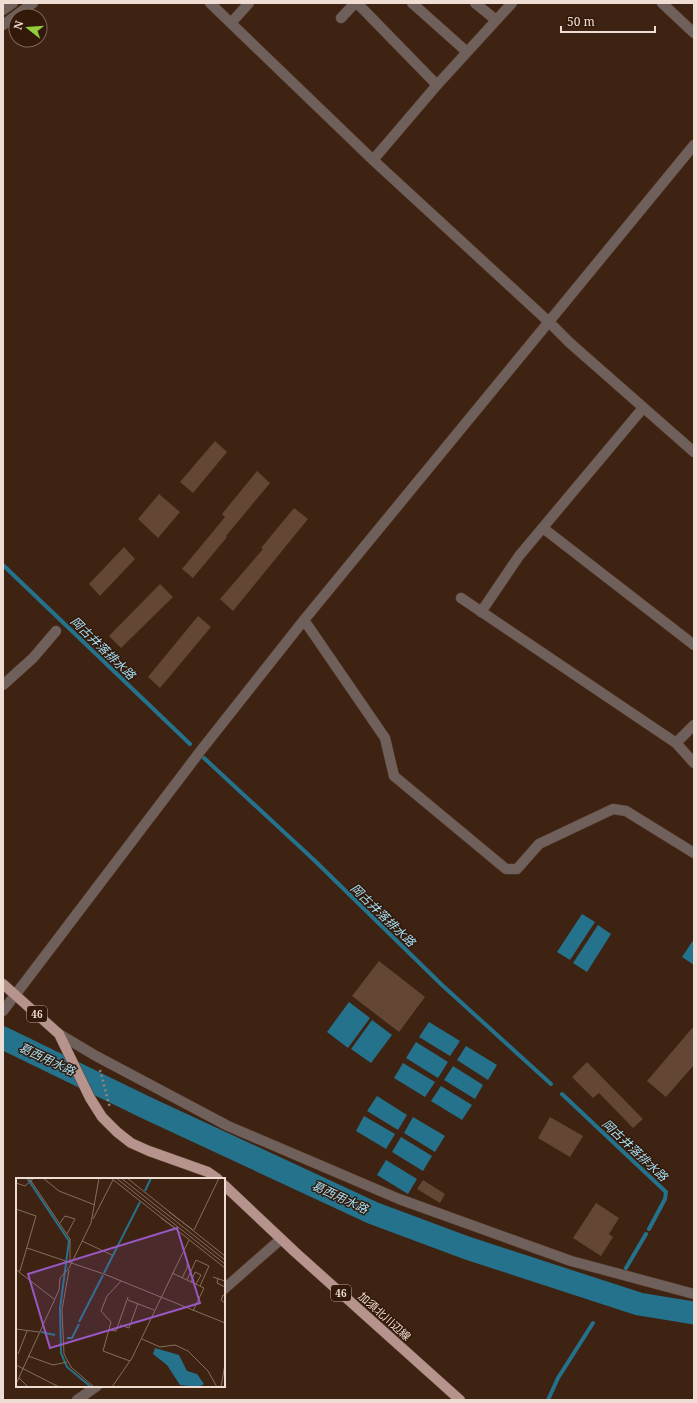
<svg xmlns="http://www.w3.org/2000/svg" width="697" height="1403" font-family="'Noto Serif','Noto Sans JP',serif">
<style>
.water{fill:#24728c}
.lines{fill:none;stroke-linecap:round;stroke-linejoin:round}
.stream{stroke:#24728c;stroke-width:4}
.river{stroke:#24728c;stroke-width:23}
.building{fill:#644635}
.minor-casing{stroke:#5a4131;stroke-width:11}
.major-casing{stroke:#5a4131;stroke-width:11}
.path{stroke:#9a8376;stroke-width:2.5;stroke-dasharray:2 3;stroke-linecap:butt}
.minor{stroke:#70605c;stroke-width:10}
.major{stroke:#b6948d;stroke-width:10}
.labels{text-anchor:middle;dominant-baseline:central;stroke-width:3;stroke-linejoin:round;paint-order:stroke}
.shield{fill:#331909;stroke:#b7a296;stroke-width:1}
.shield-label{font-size:10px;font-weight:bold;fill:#efddd3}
.street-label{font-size:11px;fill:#efddd3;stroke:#331909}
.water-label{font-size:12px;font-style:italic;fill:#a3def5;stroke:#331909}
.inset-river{fill:none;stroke:#24728c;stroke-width:2}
.inset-road{fill:none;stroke:#856d5f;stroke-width:1}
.view{fill:#9858c4;fill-opacity:0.15;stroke:#9858c4;stroke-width:2}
.inset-edge{fill:none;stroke:#efddd3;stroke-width:2}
</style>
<rect width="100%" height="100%" fill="#3e2312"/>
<path class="water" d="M582 914 595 922 570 960 557 952Z
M598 925 611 934 587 972 573 963Z
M694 939V965L682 957Z
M349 1002 370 1018 348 1048 327 1032Z
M372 1020 392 1035 371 1063 351 1049Z
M429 1022 460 1041 450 1056 419 1037Z
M416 1042 448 1062 438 1078 406 1058Z
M466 1046 497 1065 488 1080 457 1060Z
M403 1063 435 1082 425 1097 394 1078Z
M453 1066 483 1085 475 1099 444 1080Z
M441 1086 472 1105 462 1120 431 1101Z
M377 1096 407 1115 398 1130 367 1111Z
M364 1116 395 1134 386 1149 356 1131Z
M413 1117 445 1136 435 1152 404 1133Z
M401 1137 432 1156 423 1171 392 1152Z
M386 1160 417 1179 408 1194 377 1175Z"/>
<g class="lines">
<path class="stream" d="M3 565 190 744
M204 758 313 859 442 985 551 1084
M562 1094 666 1192 665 1199 649 1229
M626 1268 646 1234
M548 1400 558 1378 593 1323"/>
<path class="river" d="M3 1038 149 1109 373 1213 467 1248 639 1304 694 1313"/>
</g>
<path class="building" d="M215 441 227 452 193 493 180 482Z
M257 471 270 483 226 536 227 537 193 578 182 569 225 517 222 514Z
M159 494 180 512 158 538 138 519Z
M294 508 308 519 233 611 220 599 263 549 261 548Z
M124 547 135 559 100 596 89 584Z
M160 584 173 597 121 648 109 636Z
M198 616 211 627 160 688 148 677Z
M379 961 425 997 399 1032 352 996Z
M694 1026V1065L666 1097 647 1081Z
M587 1062 643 1119 633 1128 599 1093 593 1098 572 1077Z
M550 1117 583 1136 570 1157 538 1138Z
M423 1180 445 1194 440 1203 417 1189Z
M596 1203 619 1218 609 1234 613 1237 601 1256 573 1238Z"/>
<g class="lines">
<g class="minor-casing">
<path id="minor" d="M210 3 373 160 549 322 570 343 694 452
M357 3 437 85
M412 3 467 52
M475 3 496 20
M662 3 694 33
M3 10 13 3
M341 18 355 3
M231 23 249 3
M3 25 33 3
M373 160 437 85 512 3
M543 528 694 645
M461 598 676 743 694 763
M481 612 519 556 643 408
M304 620 385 738 394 776 506 869H517L539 844 613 809 626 811 694 853
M3 685 33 658 56 631
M676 743 694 725
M3 1011 202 749 304 620 694 145
M59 1034 96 1056 228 1126 399 1199 571 1261 694 1294
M224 1289 281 1239
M77 1400 97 1386"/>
</g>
<g class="major-casing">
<path id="major" d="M3 984 59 1034 90 1098 102 1117 117 1132 131 1143 149 1151 208 1172 218 1179
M224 1185 295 1252 460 1400"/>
</g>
<path class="path" d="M100 1070 110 1108"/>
<use href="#minor" class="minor"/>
<use href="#major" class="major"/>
</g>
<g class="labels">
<g class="shield">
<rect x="27" y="1006" width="20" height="16" rx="3"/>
<rect x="331" y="1285" width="20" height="16" rx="3"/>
</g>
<g class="shield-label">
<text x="37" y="1014">46</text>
<text x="341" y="1293">46</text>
</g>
<g class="street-label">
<text transform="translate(385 1316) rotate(42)">加須北川辺線</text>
</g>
<g class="water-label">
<text transform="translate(103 648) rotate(44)">岡古井落排水路</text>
<text transform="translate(383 915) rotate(44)">岡古井落排水路</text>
<text transform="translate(47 1059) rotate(25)">葛西用水路</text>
<text transform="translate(635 1150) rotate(43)">岡古井落排水路</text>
<text transform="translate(340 1197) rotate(25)">葛西用水路</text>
</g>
</g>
<g transform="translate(16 1178)">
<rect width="209" height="209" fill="#3e2312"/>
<path d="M139 170 163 177 171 193 181 196 188 206 183 209 164 207 151 187 137 176Z" fill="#24728c"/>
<path class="inset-river" d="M11 0 53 63 44 130 45 175 51 189 75 209M129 13 135 0M88 95 124 24M63 144 87 97M25 154 39 157M51 160H56L63 146"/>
<path class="inset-road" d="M13 0 54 61V84M27 0 43 13 79 27M95 0 209 90M100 0 209 86M105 0 209 82M111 0 209 78M0 5 9 8 18 0M0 31 20 38 4 93H0M153 34 177 52M145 40 159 50M77 41 97 2M44 45 49 38 59 41 51 56M178 52 203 0M66 63 96 77M11 70 88 96 209 145M53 92 46 132 48 176 55 189 78 209M3 94 38 121M156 95 188 110 177 133M197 99 209 103M166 100 172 88 170 87M202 100 201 105 209 109M171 102 180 82 193 88 184 108M105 103 91 118 85 133 95 144 87 173 114 183M175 104 179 94 185 97 180 106M209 118 207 117 205 122 209 125M112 122 138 132M104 147 113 150 122 125M0 151 23 154M93 152 100 153 112 119M126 161 144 169 159 167 172 173 192 193 201 209M2 176 11 153M12 178 37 187 51 184M0 187 43 209M3 200 12 209M0 206 43 112 44 100 53 90 75 45 83 0M96 209 116 180 173 62M205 209 209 186"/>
<path class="view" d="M161 50 184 125 34 170 12 96Z"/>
<rect width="209" height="209" class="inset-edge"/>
</g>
<rect width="697" height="1403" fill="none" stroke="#efddd3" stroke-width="8"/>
<g transform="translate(28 28) rotate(287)"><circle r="19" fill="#331909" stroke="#7e675a"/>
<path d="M0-3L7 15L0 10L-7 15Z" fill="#93cd3e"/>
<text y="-6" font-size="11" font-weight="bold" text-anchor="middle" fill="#efddd3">N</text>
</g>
<path d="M561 26v6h94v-6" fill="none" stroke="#efddd3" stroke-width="2"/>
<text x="567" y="26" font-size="12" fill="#efddd3" stroke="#331909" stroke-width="3" paint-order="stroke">50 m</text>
</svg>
